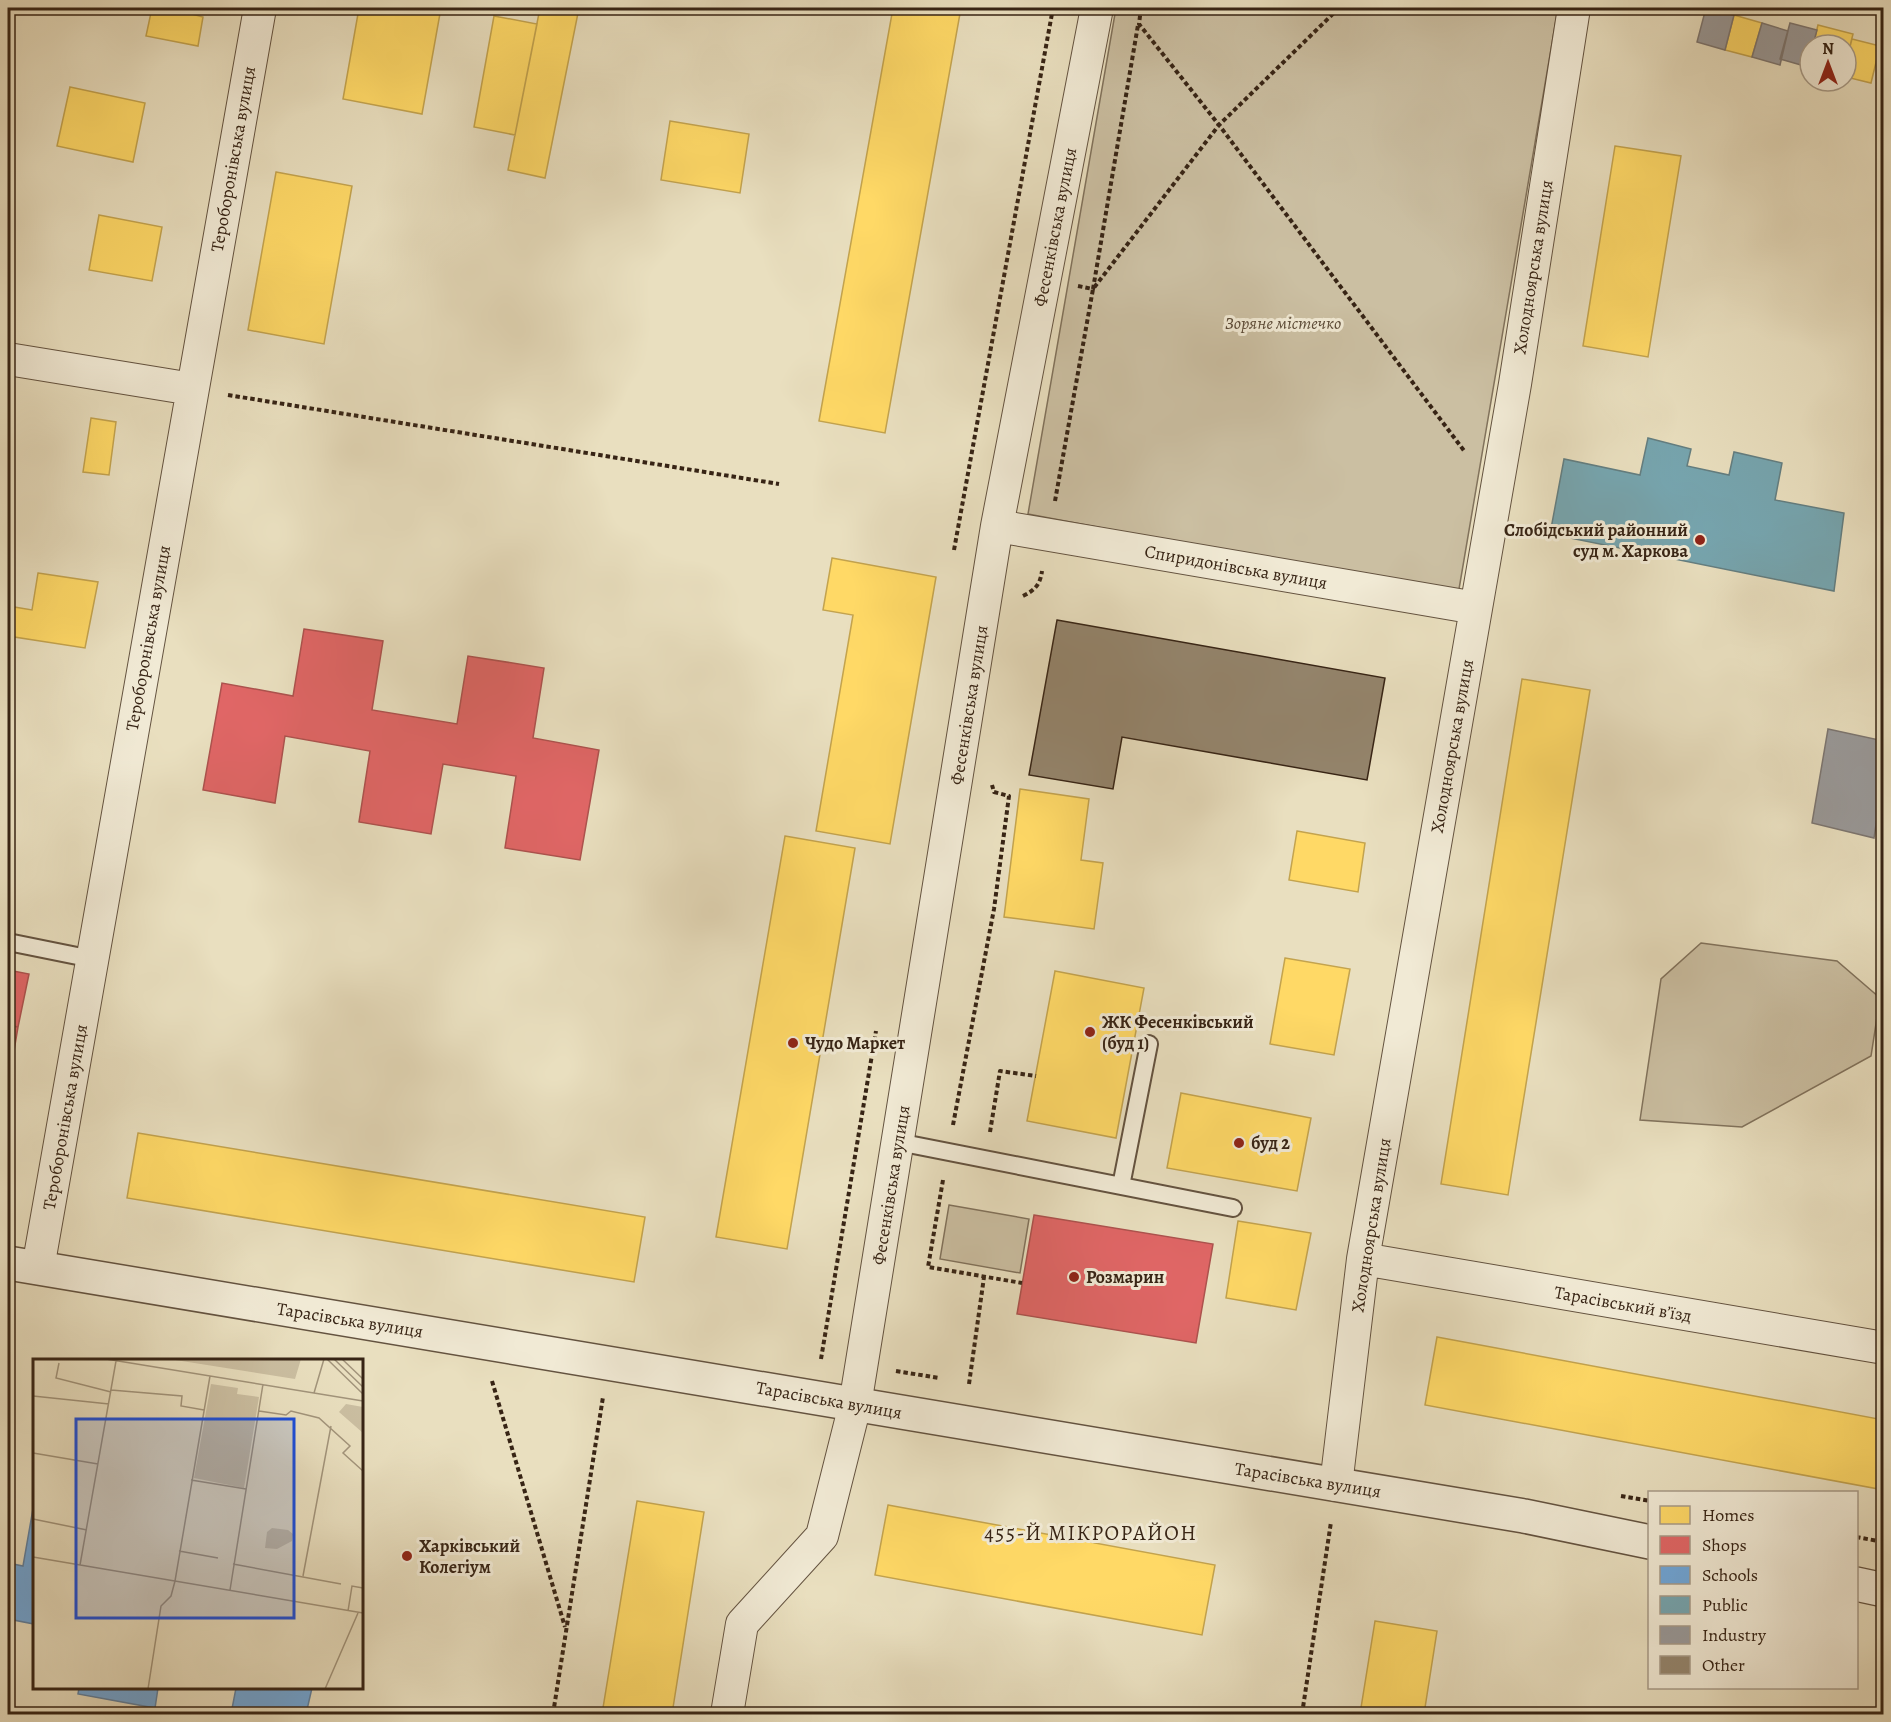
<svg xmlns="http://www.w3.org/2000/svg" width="1891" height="1722" font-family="Alegreya,serif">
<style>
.green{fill:#cbbfa2;stroke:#81725c;stroke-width:1.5}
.homes{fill:#ffd966;stroke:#c3a34e;stroke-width:1.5}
.shops{fill:#e06666;stroke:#ad524e;stroke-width:1.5}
.schools{fill:#6fa8dc;stroke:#5e80a0;stroke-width:1.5}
.public{fill:#76a5af;stroke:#637e81;stroke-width:1.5}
.industry{fill:#999;stroke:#7c7671;stroke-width:1.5}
.building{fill:#94856d;stroke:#372415;stroke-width:1.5}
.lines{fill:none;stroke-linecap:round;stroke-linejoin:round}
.service-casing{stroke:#645340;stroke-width:20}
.minor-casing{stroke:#645340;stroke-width:34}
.tertiary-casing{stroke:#645340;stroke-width:36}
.path{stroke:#372415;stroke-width:4;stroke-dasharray:4.5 3;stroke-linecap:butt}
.service{stroke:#f1ead5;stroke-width:16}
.minor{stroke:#f1ead5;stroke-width:32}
.tertiary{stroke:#f1ead5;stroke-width:33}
.poi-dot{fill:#8f2418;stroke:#f1ead5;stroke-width:2}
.labels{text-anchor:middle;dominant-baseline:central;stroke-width:6;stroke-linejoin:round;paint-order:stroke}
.street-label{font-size:18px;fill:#372415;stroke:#f1ead5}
.park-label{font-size:18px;font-style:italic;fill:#5c4b38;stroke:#f1ead5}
.poi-label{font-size:18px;font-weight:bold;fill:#372415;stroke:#f1ead5;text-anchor:start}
.quarter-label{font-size:21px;letter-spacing:1.5px;fill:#372415;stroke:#f1ead5}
.inset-road{fill:none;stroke:#a2947b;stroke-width:1.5}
.view{fill:#1d4ed8;fill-opacity:0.15;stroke:#1d4ed8;stroke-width:3}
.inset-edge{fill:none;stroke:#372415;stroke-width:3}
</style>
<rect width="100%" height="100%" fill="#e9dfbf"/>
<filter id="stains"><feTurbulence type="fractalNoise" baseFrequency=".00333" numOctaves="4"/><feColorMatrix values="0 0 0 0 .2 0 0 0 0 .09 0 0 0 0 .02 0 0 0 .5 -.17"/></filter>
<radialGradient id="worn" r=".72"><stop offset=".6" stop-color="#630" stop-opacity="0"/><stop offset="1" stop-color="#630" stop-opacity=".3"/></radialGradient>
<path class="green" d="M1116 8H1558L1458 595 1028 514Z
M1701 943 1837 961 1880 998 1871 1056 1742 1127 1640 1120 1661 979Z
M949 1205 1029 1219 1020 1273 940 1259Z"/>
<path class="homes" d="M152 8H189L188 13 203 17 198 46 146 36Z
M359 8H441L422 114 343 99Z
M540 8H579L545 178 508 170Z
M893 8H961L885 433 819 421Z
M1734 15 1762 23 1752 57 1725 50Z
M494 16 537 24 515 135 474 127Z
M1818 25 1853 34 1846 62V45H1813Z
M1852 39 1880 46 1871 83 1846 77V62Z
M70 87 145 103 133 162 57 146Z
M670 121 749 134 740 193 661 180Z
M1615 146 1681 156 1648 357 1583 346Z
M276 172 352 186 324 344 248 330Z
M99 215 162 227 152 281 89 270Z
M91 418 116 422 109 475 83 472Z
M832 558 936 577 890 844 816 831 853 615 823 610Z
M38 573 98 582 85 648 8 636V606L32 610Z
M1522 679 1590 690 1508 1195 1441 1184Z
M1020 789 1089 799 1081 860 1103 863 1094 929 1004 917Z
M1297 831 1365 843 1358 892 1289 880Z
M785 836 855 848 787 1249 716 1237Z
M1285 958 1350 969 1334 1055 1270 1044Z
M1055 971 1144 988 1116 1138 1027 1121Z
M1181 1093 1311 1118 1297 1191 1167 1168Z
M138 1133 645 1217 634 1282 127 1198Z
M1238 1221 1311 1233 1296 1310 1226 1298Z
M1437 1337 1884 1420V1490L1425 1405Z
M637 1501 704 1512 672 1714H602Z
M888 1505 1215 1565 1202 1635 875 1575Z
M1375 1621 1437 1631 1424 1714H1360Z"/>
<path class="shops" d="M304 629 383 641 372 710 457 724 468 656 544 668 533 738 599 750 580 860 505 848 516 776 443 764 431 834 359 822 370 751 285 736 275 803 203 790 222 683 293 696Z
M8 970 29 974 18 1027 8 1025Z
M8 1025 18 1027 8 1086Z
M1034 1215 1213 1244 1196 1343 1017 1314Z"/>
<path class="schools" d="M8 1438 13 1439 8 1468Z
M34 1503V1624L13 1620 8 1651V1563L23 1566Z
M79 1688H158L155 1708 78 1694Z
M236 1688H312L306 1714H231Z"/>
<path class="public" d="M1648 438 1691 449 1687 466 1729 475 1734 452 1782 463 1775 500 1844 513 1834 591 1550 534 1564 459 1640 475Z"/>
<path class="industry" d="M1706 8 1734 15 1725 50 1697 42Z
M1762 23 1788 31 1780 65 1752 57Z
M1790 23 1817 30 1813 45H1810L1808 67 1780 59Z
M1828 729 1884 741V792H1881L1874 838 1812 823Z"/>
<path class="building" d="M1057 620 1385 678 1367 780 1122 737 1113 789 1029 775Z"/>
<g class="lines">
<g class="service-casing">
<path id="service" d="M8 942 92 959
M898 1142 1233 1208
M1121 1186 1149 1044"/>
</g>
<g class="minor-casing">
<path id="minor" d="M8 359 192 389
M997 526 1476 608
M1363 1259 1884 1348
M38 1268 260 8
M1336 1485 1363 1259 1515 384 1574 8
M727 1714 742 1624 822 1536 855 1405 997 526 1097 8"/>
</g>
<g class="tertiary-casing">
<path id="tertiary" d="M8 1263 1524 1516 1650 1542
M1856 1584 1884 1590"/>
</g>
<path class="path" d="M1141 8 1139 24 1219 125 1465 452
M1078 286 1093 289 1138 25
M228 395 779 484
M1055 501 1093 289 1219 125 1339 8
M954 550 1053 8
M1023 596C1035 590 1040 585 1042 571
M953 1125 994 909 1009 796 994 792 992 785
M990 1132 1000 1071 1036 1076
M943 1180 928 1267 1022 1283
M821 1359 876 1031
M896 1371 939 1378
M492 1381 565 1627
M969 1384 984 1277
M1621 1496 1650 1501
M1856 1537 1884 1542
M553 1714 603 1397
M1302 1714 1331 1522"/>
<use href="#service" class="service"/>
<use href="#minor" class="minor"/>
<use href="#tertiary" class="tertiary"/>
</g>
<g class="poi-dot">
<circle cx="1700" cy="540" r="6"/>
<circle cx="1090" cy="1032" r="6"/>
<circle cx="793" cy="1043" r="6"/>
<circle cx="1239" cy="1143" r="6"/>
<circle cx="1074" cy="1277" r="6"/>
<circle cx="407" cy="1556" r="6"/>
</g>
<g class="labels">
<g class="street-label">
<text transform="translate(233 159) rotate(-80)">Тероборонівська вулиця</text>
<text transform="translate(1055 227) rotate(-79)">Фесенківська вулиця</text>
<text transform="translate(1533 267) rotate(-81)">Холодноярська вулиця</text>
<text transform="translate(1236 567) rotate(10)">Спиридонівська вулиця</text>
<text transform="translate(148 638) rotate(-80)">Тероборонівська вулиця</text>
<text transform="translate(969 705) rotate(-81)">Фесенківська вулиця</text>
<text transform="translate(1452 746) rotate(-80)">Холодноярська вулиця</text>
<text transform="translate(65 1117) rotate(-80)">Тероборонівська вулиця</text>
<text transform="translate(891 1185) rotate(-81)">Фесенківська вулиця</text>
<text transform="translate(1371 1225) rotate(-81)">Холодноярська вулиця</text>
<text transform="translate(1623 1304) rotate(10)">Тарасівський в’їзд</text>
<text transform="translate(350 1320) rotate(9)">Тарасівська вулиця</text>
<text transform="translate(829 1400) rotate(10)">Тарасівська вулиця</text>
<text transform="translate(1308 1480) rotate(9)">Тарасівська вулиця</text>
</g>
<g class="park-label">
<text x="1283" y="323">Зоряне містечко</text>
</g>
<g class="poi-label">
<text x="1688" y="530" text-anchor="end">Слобідський районний<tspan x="1688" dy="21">суд м. Харкова</tspan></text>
<text x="1102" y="1022">ЖК Фесенківський<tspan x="1102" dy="21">(буд 1)</tspan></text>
<text x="805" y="1043">Чудо Маркет</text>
<text x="1251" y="1143">буд 2</text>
<text x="1086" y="1277">Розмарин</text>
<text x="419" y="1546">Харківський<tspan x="419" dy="21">Колегіум</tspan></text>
</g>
<g class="quarter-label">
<text x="1091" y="1533">455-Й МІКРОРАЙОН</text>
</g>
</g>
<g transform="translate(33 1359)">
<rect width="330" height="330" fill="#e9dfbf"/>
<path d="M136 0H268L262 20ZM178 25 205 29 204 35 226 38 211 129 161 119ZM313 45 330 48V74L306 53ZM239 169 255 171 260 175 259 182 244 190 232 189 234 173Z" fill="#cbbfa2"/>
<path class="inset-road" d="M73 0 330 42M294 0 330 35M301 0 330 28M309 0 330 20M26 4 23 19 78 33M78 31 149 37 148 47 171 51M281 34 291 0M0 37 76 45M226 52 253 56 258 52 286 59 317 87 310 94 330 112M0 94 65 105M158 121 213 130M0 160 54 171M146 192 185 199M0 198 330 254M200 205 308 225M47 206 83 2M270 217 298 67M197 231 230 25M315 252 319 227 330 229M115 330 128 247 138 237 142 222 177 17M292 330 325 254"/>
<path class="view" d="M43 60H261V259H43Z"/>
<rect width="330" height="330" class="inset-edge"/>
</g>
<rect width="1891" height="1722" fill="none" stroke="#e9dfbf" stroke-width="30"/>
<rect x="9" y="9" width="1873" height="1704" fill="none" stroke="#372415" stroke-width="3"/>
<rect x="15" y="15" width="1861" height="1692" fill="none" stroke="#372415" stroke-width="1.5"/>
<rect x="1648" y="1491" width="210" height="198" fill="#f1ead5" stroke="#a79b88" stroke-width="1.5"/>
<rect x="1660" y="1506" width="30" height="18" fill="#ffd966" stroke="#a79b88" stroke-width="1.5"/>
<text x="1702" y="1521" font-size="18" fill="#372415">Homes</text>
<rect x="1660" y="1536" width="30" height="18" fill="#e06666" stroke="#a79b88" stroke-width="1.5"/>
<text x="1702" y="1551" font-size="18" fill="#372415">Shops</text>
<rect x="1660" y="1566" width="30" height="18" fill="#6fa8dc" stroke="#a79b88" stroke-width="1.5"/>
<text x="1702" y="1581" font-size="18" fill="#372415">Schools</text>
<rect x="1660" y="1596" width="30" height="18" fill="#76a5af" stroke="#a79b88" stroke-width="1.5"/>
<text x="1702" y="1611" font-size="18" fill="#372415">Public</text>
<rect x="1660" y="1626" width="30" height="18" fill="#999999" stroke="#a79b88" stroke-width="1.5"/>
<text x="1702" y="1641" font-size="18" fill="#372415">Industry</text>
<rect x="1660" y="1656" width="30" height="18" fill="#94856d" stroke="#a79b88" stroke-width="1.5"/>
<text x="1702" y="1671" font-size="18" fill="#372415">Other</text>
<g transform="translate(1828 63)"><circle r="28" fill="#f1ead5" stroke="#a79b88" stroke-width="1.5"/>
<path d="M0-4.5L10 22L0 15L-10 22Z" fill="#8f2418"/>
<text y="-9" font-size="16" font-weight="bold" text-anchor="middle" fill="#372415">N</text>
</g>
<rect width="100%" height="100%" filter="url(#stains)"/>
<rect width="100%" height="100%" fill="url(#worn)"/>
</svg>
